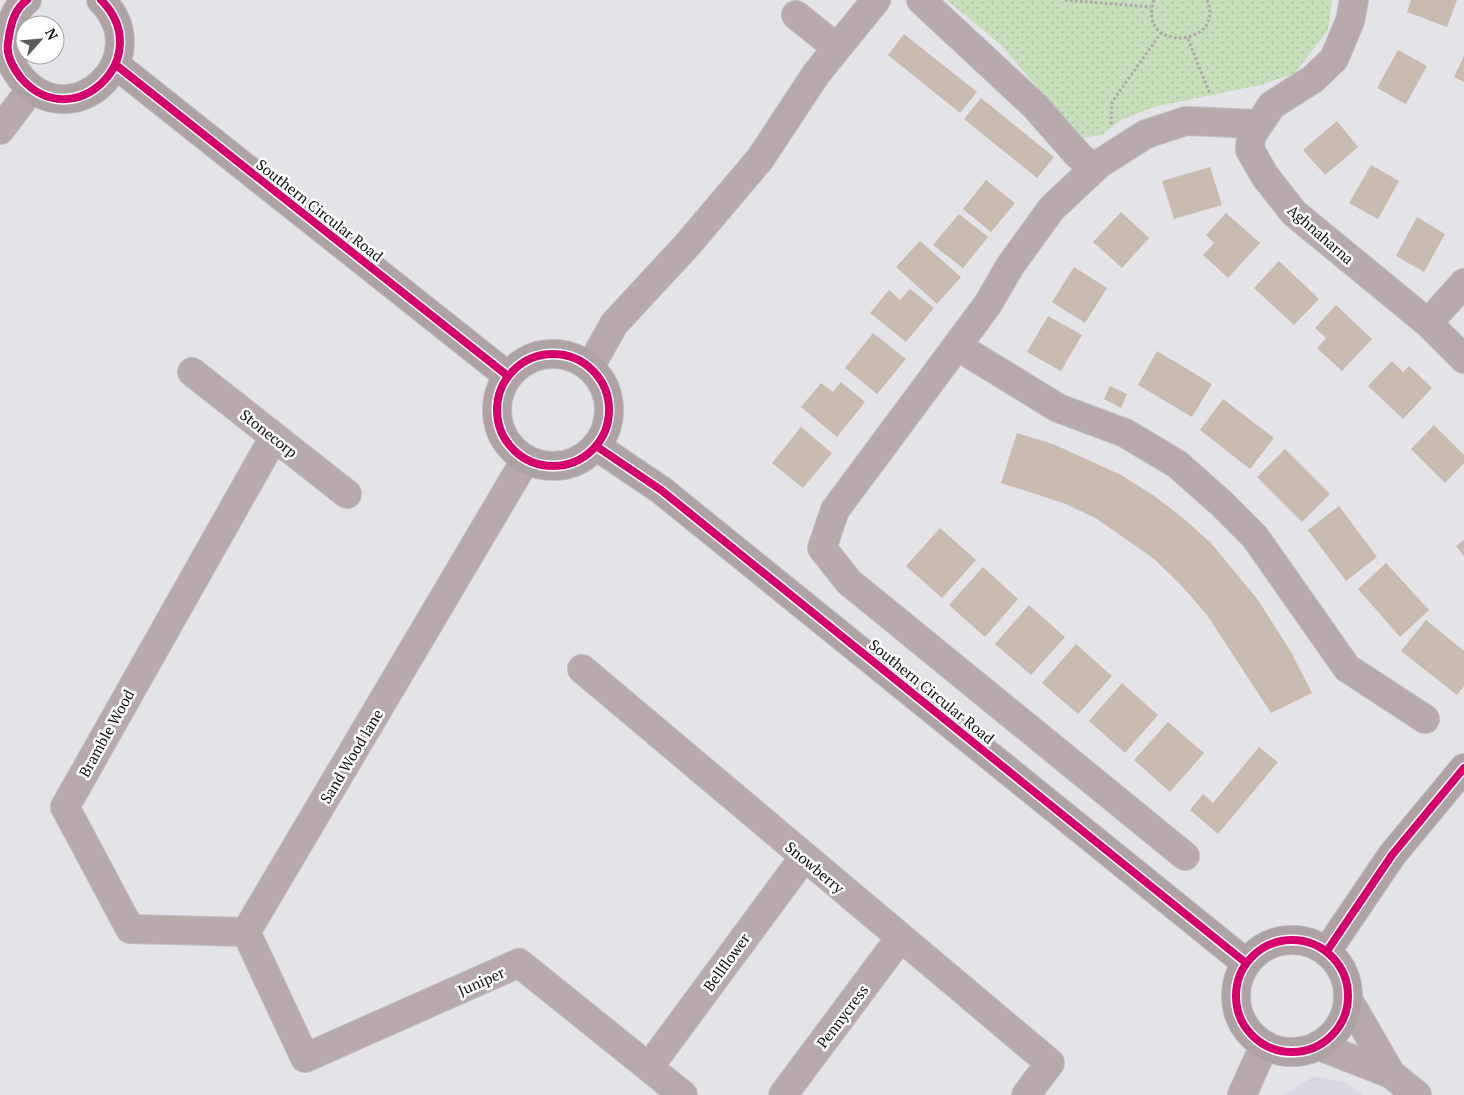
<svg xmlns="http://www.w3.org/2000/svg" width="1464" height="1095" font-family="'PT Serif',serif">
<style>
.built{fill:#d8d8e4}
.green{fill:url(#green-dots)}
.building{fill:#c9bbaf}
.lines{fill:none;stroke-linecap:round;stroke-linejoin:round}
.minor-casing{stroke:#bebec1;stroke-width:30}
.major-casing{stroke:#bebec1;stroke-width:30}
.path{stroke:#aea6a9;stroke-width:3;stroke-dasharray:2.5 2.5;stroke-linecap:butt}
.minor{stroke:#b7a9ac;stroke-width:28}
.major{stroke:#afa2a5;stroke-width:28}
.cycleway-casing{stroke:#fff;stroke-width:11}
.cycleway{stroke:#d6006c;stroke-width:8}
.labels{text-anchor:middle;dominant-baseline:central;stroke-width:5;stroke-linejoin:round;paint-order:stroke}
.street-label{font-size:15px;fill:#101013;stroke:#fff}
</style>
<defs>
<pattern id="green-dots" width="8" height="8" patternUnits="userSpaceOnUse" patternTransform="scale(1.25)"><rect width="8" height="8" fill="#c6dfba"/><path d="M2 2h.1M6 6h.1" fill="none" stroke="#a9be9f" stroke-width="1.8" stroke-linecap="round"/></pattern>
</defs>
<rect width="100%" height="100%" fill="#e3e3e8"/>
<path class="built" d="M1315 1076 1347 1083 1363 1095H1283Z"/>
<path class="green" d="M947 0H1332L1328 30 1294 74 1260 85 1154 107 1121 120 1102 135 1081 138 1001 45Z"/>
<path class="building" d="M1411 0H1457L1447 27 1407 12Z
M904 34 977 92 960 113 888 55Z
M1398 50 1427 66 1406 104 1377 88Z
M1464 56V82L1454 77Z
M981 98 1054 157 1037 178 964 119Z
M1337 121 1358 147 1325 175 1303 150Z
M1371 165 1399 181 1378 219 1349 203Z
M1210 167 1222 205 1174 219 1162 181Z
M986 180 1015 203 991 232 963 209Z
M1121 212 1149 238 1122 268 1093 242Z
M1226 213 1260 243 1228 278 1203 255 1214 243 1206 235Z
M959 214 988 237 963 268 933 245Z
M1417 217 1445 234 1424 272 1396 256Z
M920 241 961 277 937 304 896 267Z
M1279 261 1319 299 1294 325 1254 288Z
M1074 267 1107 288 1085 323 1052 302Z
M910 289 934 308 906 342 870 313 889 290 900 300Z
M1336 305 1372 339 1342 371 1317 348 1326 338 1315 328Z
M1048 316 1082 335 1061 371 1027 352Z
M873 333 906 359 877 394 845 368Z
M1157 351 1212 384 1192 417 1138 385Z
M1392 361 1403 372 1409 366 1432 388 1403 419 1368 386Z
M841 382 865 402 837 437 801 407 821 383 833 392Z
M1110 386 1127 394 1121 408 1104 399Z
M1223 399 1274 438 1250 469 1200 430Z
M1434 425 1464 455V463L1445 483 1411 449Z
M801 427 832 453 803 488 772 463Z
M1017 433 1053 444 1121 475 1153 495 1183 518 1211 543 1258 600 1291 652 1312 693 1271 713 1207 615 1181 585 1153 558 1097 519 1066 504 1001 483Z
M1285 449 1330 494 1302 522 1257 477Z
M1339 506 1377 557 1346 581 1308 530Z
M940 528 976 560 942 598 906 566Z
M1464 540V556L1456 546Z
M1386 563 1429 610 1400 637 1358 589Z
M983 567 1018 599 985 637 949 605Z
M1029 605 1065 637 1031 675 995 644Z
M1426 620 1464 651V686L1457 695 1401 651Z
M1076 644 1112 676 1078 714 1042 683Z
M1122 683 1158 715 1125 753 1089 721Z
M1168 722 1204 753 1170 792 1134 760Z
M1259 747 1278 762 1218 834 1190 810 1203 794 1213 803Z"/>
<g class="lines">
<g class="minor-casing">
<path id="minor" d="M921 0 1035 106 1078 155 1094 169
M1354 0 1350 21 1334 59 1313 79 1272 105 1251 136 1250 150 1265 176 1294 213 1428 323 1464 359
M796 15 837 48
M0 130 31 89
M1428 323 1464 283
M957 346 1058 408 1125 433 1177 464 1221 503 1255 537 1347 668 1425 719
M590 367 614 324 688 244 760 159 816 74 876 0
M192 372 347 494
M526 459 246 932 305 1058 519 963 683 1095
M582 669 1050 1063 1026 1095
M1185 856 849 582 822 548 835 510 988 304 1010 266 1052 208 1099 164 1146 134 1186 121 1257 124
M246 932 130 929 65 807 274 437
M1349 1001 1391 1074
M1319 1046 1391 1074 1417 1095
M649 1067 804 857
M783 1095 900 938
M1242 1095 1264 1046"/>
</g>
<g class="major-casing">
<path id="major" d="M27 0C13 10 10 28 8 43 6 55 14 69 21 78 73 138 158 57 101 0
M116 65 508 376
M497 410a56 56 0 1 1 112 0a56 56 0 1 1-112 0Z
M596 446 661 490 1246 963
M1236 996a56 56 0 1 1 112 0a56 56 0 1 1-112 0Z
M1327 951 1392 855 1464 768"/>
</g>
<path class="path" d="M1065 0 1151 7
M1154 0C1135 53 1227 48 1207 0
M1188 39 1210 94
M1111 124 1112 102 1161 33"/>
<use href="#minor" class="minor"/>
<use href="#major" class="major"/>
<g class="cycleway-casing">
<path id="cycleway" d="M27 0C13 10 10 28 8 43 6 55 14 69 21 78 73 138 158 57 101 0
M116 65 508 376
M497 410a56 56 0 1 1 112 0a56 56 0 1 1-112 0Z
M596 446 661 490 1246 963
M1236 996a56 56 0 1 1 112 0a56 56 0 1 1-112 0Z
M1327 951 1392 855 1464 768"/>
</g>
<use href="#cycleway" class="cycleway"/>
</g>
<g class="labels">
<g class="street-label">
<text transform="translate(320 210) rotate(38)">Southern Circular Road</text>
<text transform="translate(1321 234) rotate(41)">Aghnaharna</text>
<text transform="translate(269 433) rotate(38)">Stonecorp</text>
<text transform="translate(932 691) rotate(39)">Southern Circular Road</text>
<text transform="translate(106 733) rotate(-61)">Bramble Wood</text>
<text transform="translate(351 756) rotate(-59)">Sand Wood lane</text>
<text transform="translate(815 867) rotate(40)">Snowberry</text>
<text transform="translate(726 962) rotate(-54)">Bellflower</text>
<text transform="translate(481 981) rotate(-24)">Juniper</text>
<text transform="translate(842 1016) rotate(-53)">Pennycress</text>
</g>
</g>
<g transform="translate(40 40) rotate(63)"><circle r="24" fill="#ffffff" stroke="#9f9fa1"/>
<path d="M0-4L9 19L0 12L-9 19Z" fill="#5a5a5e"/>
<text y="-8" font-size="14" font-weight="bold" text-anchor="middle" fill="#101013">N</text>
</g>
</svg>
